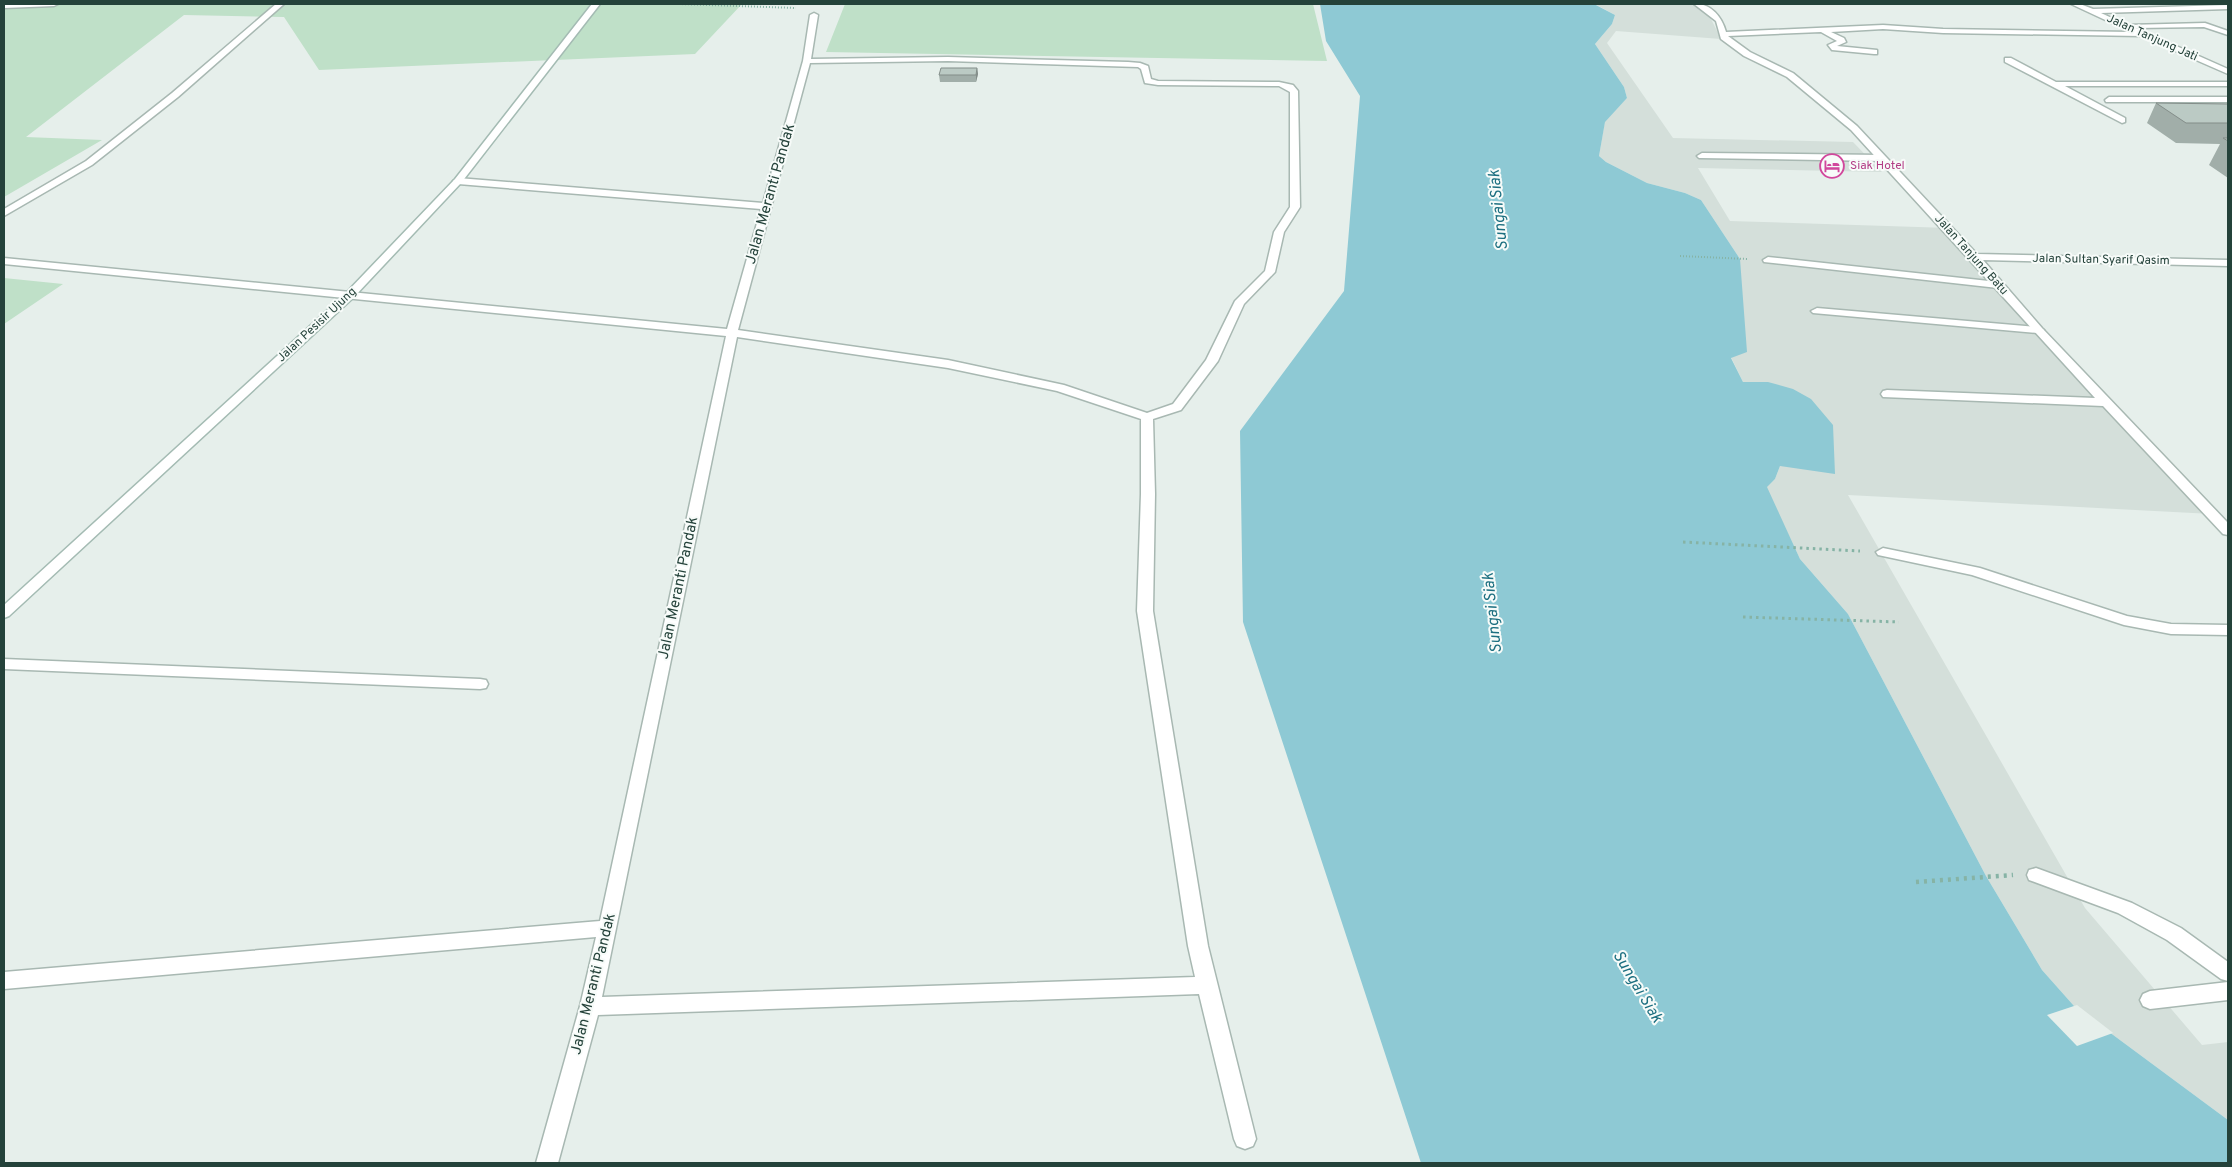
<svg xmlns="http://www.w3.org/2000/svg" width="2232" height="1167" font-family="Overpass,sans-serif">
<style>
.built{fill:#d4dfda}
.green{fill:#bfe0c8}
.water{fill:#8ec9d4}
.pier{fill:#e6efeb}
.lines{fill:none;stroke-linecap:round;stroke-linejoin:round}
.lane-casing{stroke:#a8b8b2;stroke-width:3}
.street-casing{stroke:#a8b8b2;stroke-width:3}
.secondary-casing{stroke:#a4bbb3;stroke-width:3}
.path-far2{stroke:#86b3a5;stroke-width:2;stroke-dasharray:1 2;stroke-linecap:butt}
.path-far1{stroke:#86b3a5;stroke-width:3;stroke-dasharray:2.5 4;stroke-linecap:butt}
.path{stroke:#86b3a5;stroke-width:4.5;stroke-dasharray:3 5;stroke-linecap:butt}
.lane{fill:#fff;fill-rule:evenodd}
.street{fill:#fff;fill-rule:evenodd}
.secondary{fill:#fff;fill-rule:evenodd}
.wall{fill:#a1aea9}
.shaded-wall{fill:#838d89}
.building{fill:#bbcac4;stroke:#838d89}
.labels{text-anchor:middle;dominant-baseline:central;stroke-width:4;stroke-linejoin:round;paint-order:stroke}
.far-street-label{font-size:12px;fill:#24423a;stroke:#f7fbf9}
.far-hotel-label{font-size:12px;fill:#b23c85;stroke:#f7fbf9;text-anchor:start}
.street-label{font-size:15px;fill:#24423a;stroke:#f7fbf9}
.water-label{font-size:16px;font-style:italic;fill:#1c6f80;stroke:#f7fbf9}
</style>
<rect width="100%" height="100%" fill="#e6efeb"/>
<path class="built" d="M1595 4H1697L1709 15 1721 39 1616 31 1607 43 1673 138 1853 142 1882 172 1698 168 1730 221 1949 228 2041 330 2212 514 1848 495 2085 908 2202 1045 2228 1042V1120L2074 1006 2042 970 1986 876 1848 614 1800 559 1766 487 1775 479 1780 466 1768 382H1743L1731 357 1740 259 1701 200 1685 193 1647 183 1606 162 1599 156 1605 121 1627 98 1624 87 1595 44 1612 24 1615 15Z"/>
<path class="green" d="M4 4H763H742L695 54 319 70 284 17 184 15 26 137 102 140 4 197Z
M845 4H1313L1327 61 826 52Z
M4 278 63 284 4 324Z"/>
<path class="water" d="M1320 4H1594L1615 15 1612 24 1595 44 1624 87 1627 98 1605 122 1599 156 1606 162 1647 183 1685 193 1701 200 1740 259 1747 352 1731 358 1743 382H1768L1793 389 1811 399 1833 425 1835 474 1780 466 1775 479 1767 487 1800 559 1848 614 1986 876 2042 970 2074 1006 2228 1120V1163H1421L1243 622 1240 431 1344 291 1360 96 1326 41Z"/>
<path class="pier" d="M2077 1005 2112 1032 2113 1033 2077 1046 2047 1015Z"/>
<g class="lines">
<g class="lane-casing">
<path id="lane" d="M1702 153 1881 155 1886 158 1881 161 1699 158 1697 156Z
M1768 257 1998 282 2003 285 1998 288 1764 262 1763 260Z
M1817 308 2038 327 2044 330 2038 333 1813 313 1811 311Z
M2036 868 2132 903 2181 928 2228 962V981L2221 979 2167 940 2118 913 2029 880 2027 875 2029 870Z"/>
</g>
<g class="street-casing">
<path id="street" d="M4 4H58L54 6 4 8Z
M276 4H284L178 97 92 165 4 216V209L86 161 172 93Z
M1694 4C1711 3 1722 17 1726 32L1883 25 1943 29 2131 32 2071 4H2080L2093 9 2228 5V9L2101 13 2127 25 2205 23 2228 31V35L2204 27 2136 28 2228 69V74L2141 36 1943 33 1883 29 1831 32 1844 38 1846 42 1837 46 1877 50V54H1874L1832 50 1828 45 1837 41 1821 32 1728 36 1750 52 1793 73 1857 126 1977 254 2228 260V266L1983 260 2042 328 2228 523V535L2223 534 2103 406 1883 397 1881 394 1883 391 1887 390 2095 398 1851 130 1787 77 1744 56 1721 39 1716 21Z
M814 13 818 15 811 59 948 57 1128 62 1140 63 1148 66 1151 79 1158 81 1279 82 1293 85 1298 91 1300 207 1284 232 1275 272 1244 304 1218 361 1181 410 1153 419 1155 494 1153 611 1208 946 1256 1139 1253 1146 1245 1149 1237 1146 1234 1139 1199 994 598 1015 558 1163H536L580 1006 596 937 4 989V972L600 921 726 336 4 264V258L727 329 761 209 458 184 453 181 458 178 763 203 803 61 810 15ZM948 61 1138 67 1141 69 1145 83 1158 85 1279 86 1290 92V207L1274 232 1265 271 1235 301 1206 360 1173 404 1147 413 1064 385 948 360 738 330 810 63ZM737 337 948 368 1057 391 1141 419V494L1137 611 1188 946 1195 977 602 997Z
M2005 58H2011L2056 82H2228V86H2065L2125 118V122L2122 123 2005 62Z
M2109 97H2228V102H2106L2105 100Z
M1883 548 1980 568 2127 616 2171 624 2228 625V635L2171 634 2124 625 1972 575 1878 555 1876 552Z
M4 659 480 679 486 680 488 684 486 688 480 689 4 669Z
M2228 982V1000L2150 1009 2143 1006 2140 1000 2143 994 2150 991Z"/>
</g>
<g class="secondary-casing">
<path id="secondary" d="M592 4H600L461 183 353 298 9 616 4 618V605L345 294 455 179Z"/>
</g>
<path class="path-far2" d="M679 4 796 8
M1680 256 1748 259"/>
<path class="path-far1" d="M1683 542 1860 551
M1743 617 1899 622"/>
<path class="path" d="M1916 882 2013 875"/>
<use href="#lane" class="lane"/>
<use href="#street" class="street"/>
<use href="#secondary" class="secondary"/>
</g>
<path class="wall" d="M977 68 978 74 976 82H940L939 75Z
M2156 103 2228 104V178L2209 165 2220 144 2176 143 2147 123Z"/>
<path class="shaded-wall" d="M977 68 978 74 976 82V75Z"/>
<path class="building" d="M941 68H977L976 75H939Z
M2156 103 2228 104V123H2186Z
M2223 138H2228V141Z"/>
<defs>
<g id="hotel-ring" transform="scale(1.25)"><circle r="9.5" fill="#f7fbf9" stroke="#d1479c" stroke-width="1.5"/><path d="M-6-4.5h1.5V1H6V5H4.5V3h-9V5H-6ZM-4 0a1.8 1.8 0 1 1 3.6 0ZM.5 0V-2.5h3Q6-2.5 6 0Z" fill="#d1479c"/></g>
</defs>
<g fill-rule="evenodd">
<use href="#hotel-ring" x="1832" y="166"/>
</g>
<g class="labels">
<g class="far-street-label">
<text transform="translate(2152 38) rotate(24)">Jalan Tanjung Jati</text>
<text transform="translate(1971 255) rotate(48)">Jalan Tanjung Batu</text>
<text transform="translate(2101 260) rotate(1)">Jalan Sultan Syarif Qasim</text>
<text transform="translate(317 325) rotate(-43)">Jalan Pesisir Ujung</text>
</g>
<g class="far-hotel-label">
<text x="1850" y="166">Siak Hotel</text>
</g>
<g class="street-label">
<text transform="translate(771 194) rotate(-74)">Jalan Meranti Pandak</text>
<text transform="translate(679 588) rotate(-78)">Jalan Meranti Pandak</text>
<text transform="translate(594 984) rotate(-76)">Jalan Meranti Pandak</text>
</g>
<g class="water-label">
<text transform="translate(1499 210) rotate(-96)">Sungai Siak</text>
<text transform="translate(1493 613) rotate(-96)">Sungai Siak</text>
<text transform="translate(1637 987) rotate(59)">Sungai Siak</text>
</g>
</g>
<rect width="2232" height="1167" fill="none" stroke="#24423a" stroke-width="10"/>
</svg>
